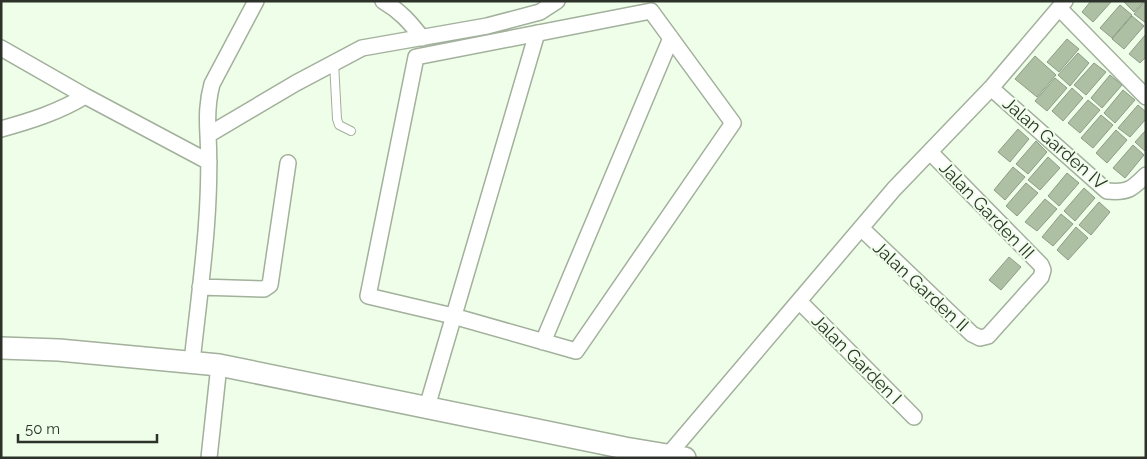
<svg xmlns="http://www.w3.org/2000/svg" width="1147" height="459" font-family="Raleway,sans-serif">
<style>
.building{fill:#adc0a4;stroke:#8d9b87}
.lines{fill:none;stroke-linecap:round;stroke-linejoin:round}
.lane-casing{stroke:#a2b09c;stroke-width:10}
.street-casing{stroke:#a2b09c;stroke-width:18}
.secondary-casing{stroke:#a2b09c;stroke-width:24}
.lane{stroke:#fff;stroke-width:8}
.street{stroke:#fff;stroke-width:15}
.secondary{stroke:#fff;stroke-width:21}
.labels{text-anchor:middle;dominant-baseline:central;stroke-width:4;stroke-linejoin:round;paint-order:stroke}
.street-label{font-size:18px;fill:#2c322a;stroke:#effee9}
</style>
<rect width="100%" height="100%" fill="#effee9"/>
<path class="building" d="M1091 1H1112L1093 22 1082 12Z
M1123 1H1144L1134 12Z
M1145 1H1146V23L1134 14Z
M1120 5 1132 15 1112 38 1100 28Z
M1132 16 1144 26 1124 49 1112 39Z
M1146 34V57L1140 63 1129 54Z
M1067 39 1079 49 1059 72 1047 62Z
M1078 53 1089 63 1070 86 1058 75Z
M1035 56 1056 75 1037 97 1015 79Z
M1094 63 1106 72 1086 95 1074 85Z
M1110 75 1122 85 1102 108 1091 98Z
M1055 78 1067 88 1047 111 1035 101Z
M1072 88 1083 98 1063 121 1052 111Z
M1123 90 1135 100 1115 123 1104 113Z
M1088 100 1100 110 1080 133 1068 123Z
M1138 105 1146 112V119L1130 137 1118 128Z
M1101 115 1113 125 1093 148 1081 138Z
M1018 129 1029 139 1010 162 998 152Z
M1116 130 1127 140 1107 163 1096 153Z
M1146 130V152L1135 142Z
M1036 141 1047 152 1028 174 1016 164Z
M1133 145 1144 155 1125 178 1113 168Z
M1048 157 1060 168 1040 190 1028 180Z
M1013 167 1025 177 1005 200 994 190Z
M1067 173 1079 183 1059 206 1048 196Z
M1026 183 1038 193 1017 216 1006 206Z
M1084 188 1095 198 1075 221 1064 211Z
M1045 199 1057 209 1037 231 1025 222Z
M1099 202 1110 212 1091 235 1079 225Z
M1061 214 1073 224 1053 246 1042 237Z
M1076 227 1088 238 1068 260 1057 250Z
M1009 257 1021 267 1001 290 989 280Z"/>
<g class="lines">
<g class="lane-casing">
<path id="lane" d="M334 62 337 119 339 125 351 131"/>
</g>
<g class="street-casing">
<path id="street" d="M383 1C400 11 410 22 422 38
M1059 8 1146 97
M651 11 733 123 576 351 453 316 368 296 416 57Z
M1 48 85 96 209 162
M991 88 1107 191C1128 193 1132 189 1146 175
M1 129C30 121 59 112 85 96
M208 135C207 117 207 102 212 84L256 1
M861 228 972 334 980 338 988 336 1041 277 1043 270 1041 265 930 152
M200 287 264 289 270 285 288 163
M799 301 914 417
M543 342 671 38
M192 362C200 287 212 211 208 135L296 83 362 48 487 26 540 12 557 1
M427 407 537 33
M669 454 894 189 991 88 1065 1
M209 458 219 365"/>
</g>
<g class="secondary-casing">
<path id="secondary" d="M1 348 59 350 219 365 625 448 685 458"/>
</g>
<use href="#lane" class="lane"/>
<use href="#street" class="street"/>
<use href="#secondary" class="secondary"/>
</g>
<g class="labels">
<g class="street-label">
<text transform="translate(1055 143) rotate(41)">Jalan Garden IV</text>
<text transform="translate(987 210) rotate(46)">Jalan Garden III</text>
<text transform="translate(921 286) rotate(43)">Jalan Garden II</text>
<text transform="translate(857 359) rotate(45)">Jalan Garden I</text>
</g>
</g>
<rect width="1147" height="459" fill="none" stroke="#2c322a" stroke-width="5"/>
<path d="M18 434v8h139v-8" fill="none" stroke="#2c322a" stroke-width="2.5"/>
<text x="25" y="434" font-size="15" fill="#2c322a" stroke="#effee9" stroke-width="4" paint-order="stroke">50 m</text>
</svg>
